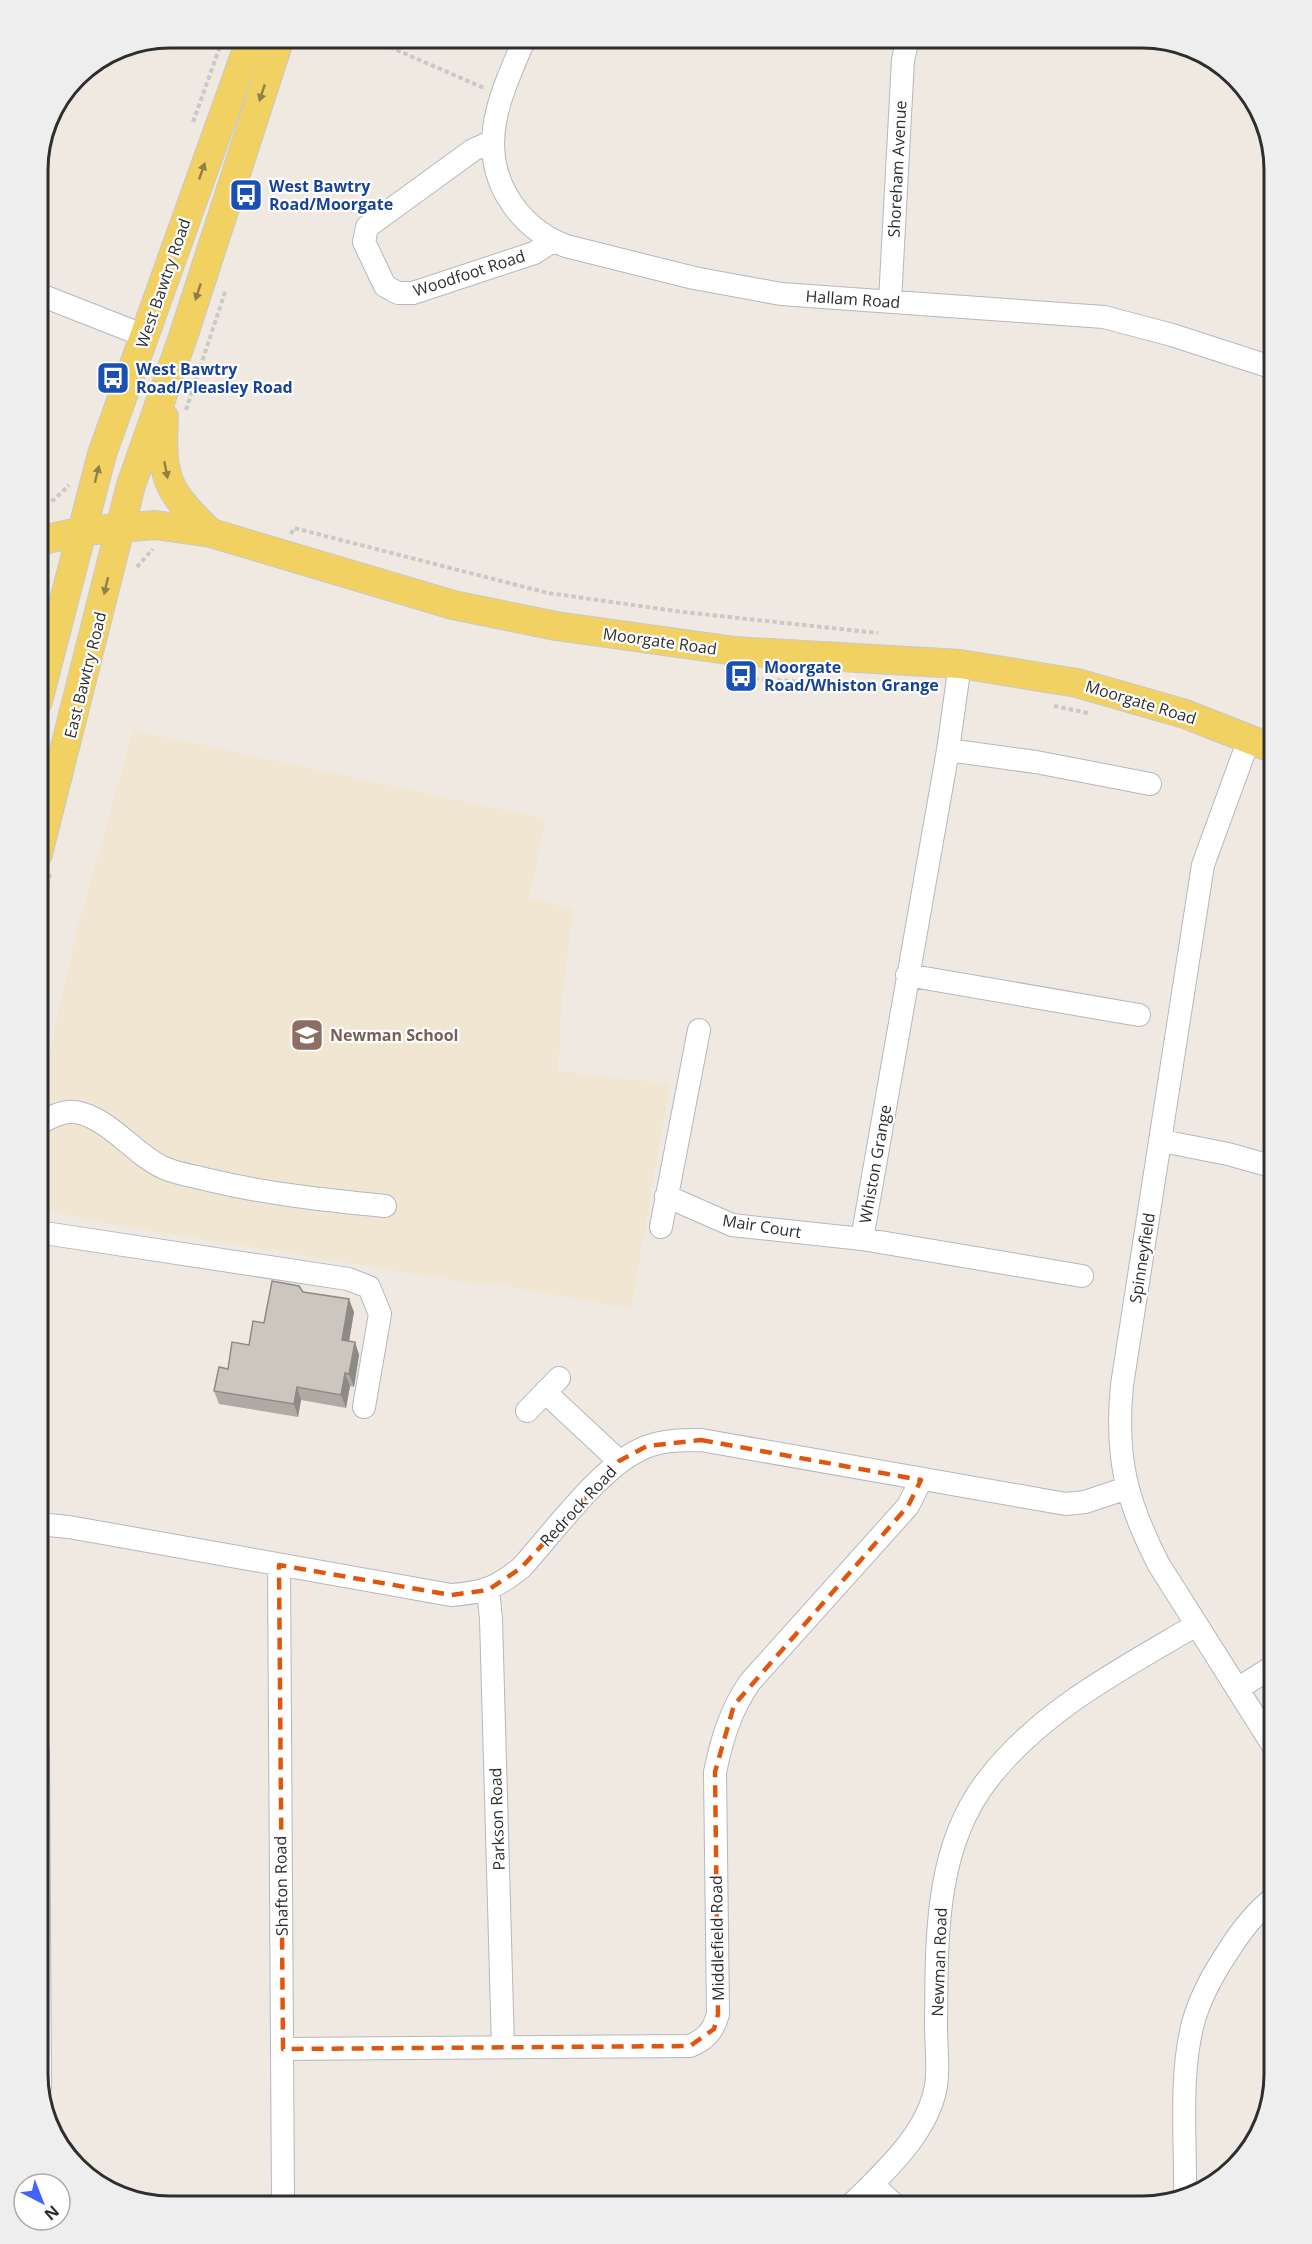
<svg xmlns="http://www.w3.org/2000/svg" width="1312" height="2244" font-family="'Open Sans',sans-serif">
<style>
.education{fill:#f0e6d1}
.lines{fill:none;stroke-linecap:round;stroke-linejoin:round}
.minor-casing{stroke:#b4b7c1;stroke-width:24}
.major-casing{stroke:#c9c9c9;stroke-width:30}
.path{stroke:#c9c9c9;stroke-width:4;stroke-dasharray:4.5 3;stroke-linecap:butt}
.minor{stroke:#fff;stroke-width:22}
.major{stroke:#f2d163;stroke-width:28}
.wall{fill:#afaba4}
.shaded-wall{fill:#8e8b86}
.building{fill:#cbc7bf;stroke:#8e8b86;stroke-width:1.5}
.oneway{fill:#908048}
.marked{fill:none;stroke:#df570e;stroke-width:4.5;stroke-dasharray:12 8;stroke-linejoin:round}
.labels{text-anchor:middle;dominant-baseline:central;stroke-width:4.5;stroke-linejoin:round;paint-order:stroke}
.street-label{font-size:16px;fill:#2e2e2e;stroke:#fff}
.transit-label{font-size:16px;font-weight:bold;fill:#164399;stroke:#fff;text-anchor:start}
.education-label{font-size:16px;font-weight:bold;fill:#785e54;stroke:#fff;text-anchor:start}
.rim{fill:none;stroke:#2e2e2e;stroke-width:3}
</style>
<rect width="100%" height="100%" fill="#efe9e1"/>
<path class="education" d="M133 730 546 819 529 898 573 909 562 999 558 1071 670 1084 631 1309 484 1282 483 1285 91 1221 38 1207V1140L47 1127 38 1103 77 931Z"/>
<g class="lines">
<g class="minor-casing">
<path id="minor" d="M525 38C503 90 476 142 507 196 521 220 540 236 566 246L694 278 781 294 1104 317 1172 335 1274 368
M491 142 473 150 367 227 364 242 385 286 398 293H413L534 253 553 241
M38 294 145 336
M890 301 903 60 908 38
M1249 739 1203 865 1122 1385C1115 1457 1126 1501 1159 1565L1274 1747
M948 750 1036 762 1150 784
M907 975 1139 1015
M38 1124C49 1118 63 1110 76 1112 111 1119 133 1154 164 1168 178 1174 194 1176 209 1180 267 1194 325 1200 385 1206
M1162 1141 1228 1154 1274 1167
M666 1196 732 1225 862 1239 1082 1276
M661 1227 699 1030
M38 1232 348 1279 369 1287 380 1314 364 1407
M862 1239 948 750 960 664
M545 1392 619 1461
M527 1411 559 1378
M38 1524 69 1527 451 1595C482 1593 496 1588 521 1568 554 1532 602 1464 646 1447 664 1440 683 1440 701 1440L1066 1504 1085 1502 1127 1488
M279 1565 283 2206
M488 1590 491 1619 503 2047
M1237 1689 1274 1666
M38 1750 40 2087
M283 2049 690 2046C706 2039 713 2032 718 2014L715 1772C722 1739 730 1711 750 1682L908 1506 921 1480
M872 2184 896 2206
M1185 2197C1186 2140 1179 2078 1193 2023 1200 1998 1213 1974 1227 1953 1240 1932 1255 1912 1274 1898
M850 2206C882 2174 928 2134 936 2086 939 2067 936 2046 936 2027 937 1943 933 1848 989 1778 1043 1709 1122 1669 1196 1625"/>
</g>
<g class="major-casing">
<path id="major" d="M164 417C161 479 166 490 211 533
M38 541 83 531 155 525 211 533 453 605 556 626 735 651 960 664 1077 683 1185 714 1274 749
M38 701 102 454 251 38
M38 854 131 485 183 337 280 38"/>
</g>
<path class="path" d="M369 38 484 88
M193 122 223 38
M186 410 226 289
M38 508 55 499 69 485
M291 534 294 528 548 593 683 612 878 633
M137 567 153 549
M38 584 46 578
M747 678 937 691
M1054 706 1088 713
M38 922 50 874"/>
<use href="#minor" class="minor"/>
<use href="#major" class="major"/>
</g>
<path class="wall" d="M303 1292 354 1312 349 1341 355 1342 359 1355 354 1387 350 1386 346 1408 301 1400 298 1417 219 1404 214 1391 228 1369 249 1345 264 1323Z"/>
<path class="shaded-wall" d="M349 1299 354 1312 347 1353 342 1340Z
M355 1342 359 1355 354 1387 349 1374Z
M345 1373 350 1386 346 1408 341 1395Z
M297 1387 301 1400 298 1417 294 1404Z"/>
<path class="building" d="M272 1281 299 1286 303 1292 349 1299 342 1340 355 1342 349 1374 345 1373 341 1395 297 1387 294 1404 214 1391 219 1367 228 1369 232 1342 249 1345 253 1321 264 1323Z"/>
<defs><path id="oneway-solid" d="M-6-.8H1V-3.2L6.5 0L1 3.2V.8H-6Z" transform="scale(1.5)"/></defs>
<g class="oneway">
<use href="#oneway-solid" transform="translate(262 93) rotate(108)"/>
<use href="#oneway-solid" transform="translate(202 171) rotate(-71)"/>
<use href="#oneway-solid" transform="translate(198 292) rotate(108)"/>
<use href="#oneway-solid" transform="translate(166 470) rotate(79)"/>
<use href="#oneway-solid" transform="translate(97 474) rotate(-76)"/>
<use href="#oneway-solid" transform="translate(106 586) rotate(103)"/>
</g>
<path class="marked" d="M701 1440 921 1480 908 1506 734 1705 715 1772 718 2014 714 2029 690 2046 283 2049 279 1565 451 1595 488 1590 521 1568 619 1461 647 1446Z"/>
<defs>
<g id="bus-square" transform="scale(1.725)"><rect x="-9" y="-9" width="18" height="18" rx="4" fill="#1a4fb4" stroke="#fff"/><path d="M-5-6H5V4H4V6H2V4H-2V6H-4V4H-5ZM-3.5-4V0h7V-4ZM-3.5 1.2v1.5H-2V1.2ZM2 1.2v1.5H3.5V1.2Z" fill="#fff"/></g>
<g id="school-square" transform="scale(1.725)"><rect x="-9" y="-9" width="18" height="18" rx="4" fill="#8d6e63" stroke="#fff"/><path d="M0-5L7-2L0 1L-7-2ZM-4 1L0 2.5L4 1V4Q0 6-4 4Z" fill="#fff"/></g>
</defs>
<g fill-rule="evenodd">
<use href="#bus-square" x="246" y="195"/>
<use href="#bus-square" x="113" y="378"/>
<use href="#bus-square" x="741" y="676"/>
<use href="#school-square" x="307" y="1035"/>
</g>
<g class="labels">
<g class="street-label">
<text transform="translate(897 169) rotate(-87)">Shoreham Avenue</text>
<text transform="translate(469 273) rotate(-18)">Woodfoot Road</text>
<text transform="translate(163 283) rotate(-71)">West Bawtry Road</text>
<text transform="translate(853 299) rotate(4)">Hallam Road</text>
<text transform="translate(660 641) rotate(8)">Moorgate Road</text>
<text transform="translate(85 675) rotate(-76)">East Bawtry Road</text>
<text transform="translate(1141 702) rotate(17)">Moorgate Road</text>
<text transform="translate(875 1164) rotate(-80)">Whiston Grange</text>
<text transform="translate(762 1226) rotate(9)">Mair Court</text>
<text transform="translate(1142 1258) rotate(-81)">Spinneyfield</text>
<text transform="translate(578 1506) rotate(-47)">Redrock Road</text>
<text transform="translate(497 1819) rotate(-92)">Parkson Road</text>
<text transform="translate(281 1886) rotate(-91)">Shafton Road</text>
<text transform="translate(717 1938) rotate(-91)">Middlefield Road</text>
<text transform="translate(939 1962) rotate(-88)">Newman Road</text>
</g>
<g class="transit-label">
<text x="269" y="186">West Bawtry<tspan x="269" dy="18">Road/Moorgate</tspan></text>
<text x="136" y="369">West Bawtry<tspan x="136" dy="18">Road/Pleasley Road</tspan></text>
<text x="764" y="667">Moorgate<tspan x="764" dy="18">Road/Whiston Grange</tspan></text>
</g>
<g class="education-label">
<text x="330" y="1035">Newman School</text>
</g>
</g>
<path d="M0 0H1312V2244H0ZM170 48H1142A122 122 0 0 1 1264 170V2074A122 122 0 0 1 1142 2196H170A122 122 0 0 1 48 2074V170A122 122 0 0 1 170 48Z" fill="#eee" fill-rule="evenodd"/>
<path class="rim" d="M170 48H1142A122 122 0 0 1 1264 170V2074A122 122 0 0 1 1142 2196H170A122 122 0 0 1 48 2074V170A122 122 0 0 1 170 48Z"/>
<g transform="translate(42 2202) rotate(138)"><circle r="28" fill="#ffffff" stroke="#ababab" stroke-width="1.5"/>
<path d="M0-4.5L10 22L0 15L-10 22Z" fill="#4264fb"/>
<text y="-9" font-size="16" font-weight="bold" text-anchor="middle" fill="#2e2e2e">N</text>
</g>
</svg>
